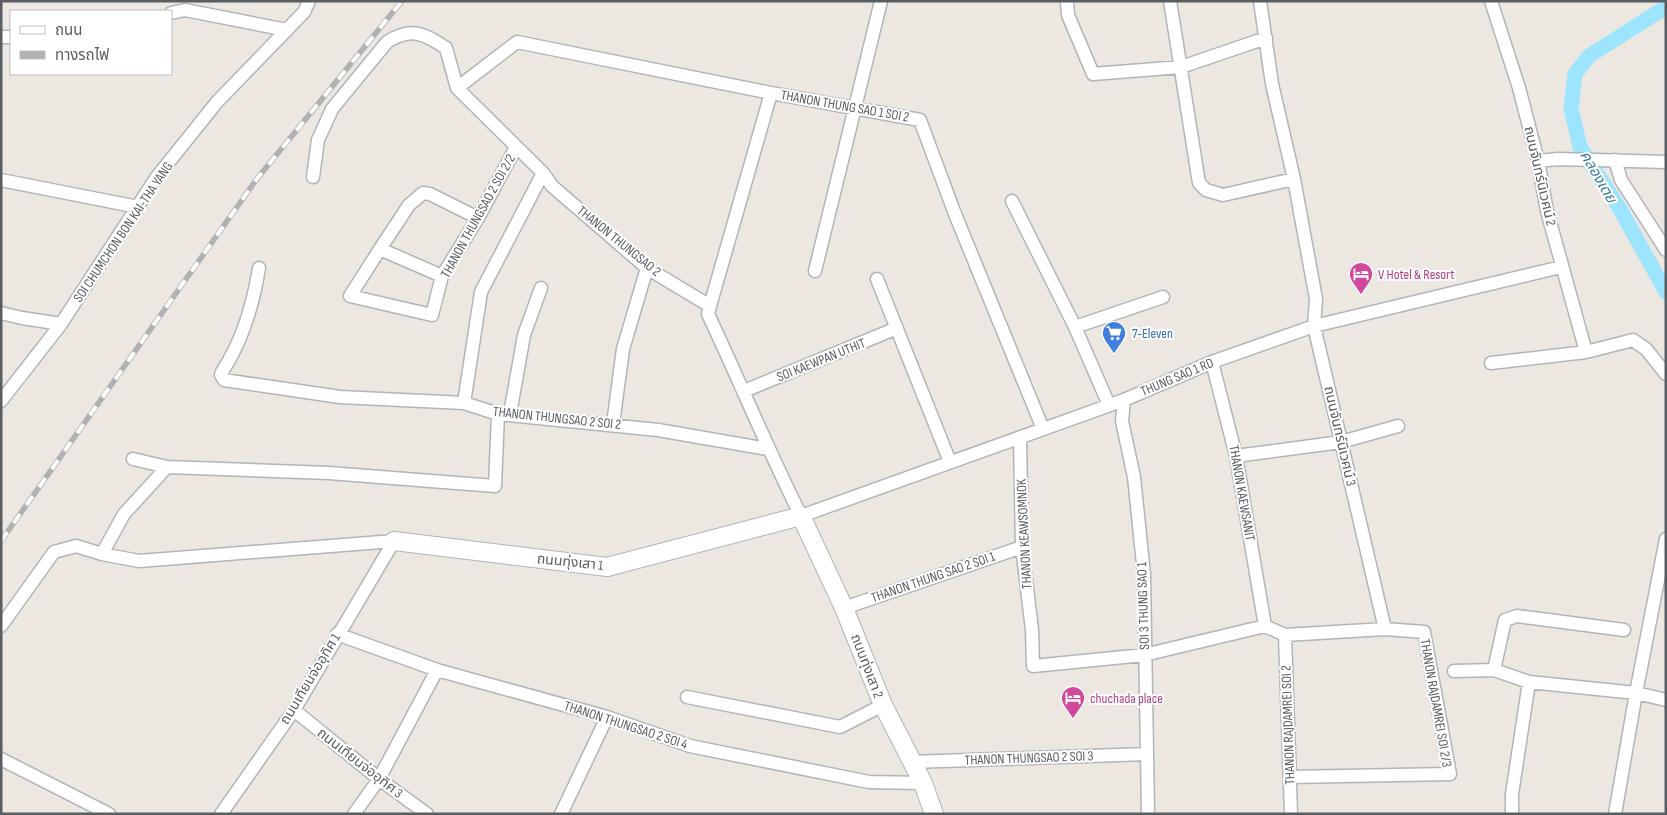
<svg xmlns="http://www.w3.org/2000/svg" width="1667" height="815" font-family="'Sofia Sans Condensed','Noto Sans Thai',sans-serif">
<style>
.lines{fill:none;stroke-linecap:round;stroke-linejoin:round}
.canal{stroke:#9de5ff;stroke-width:15}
.street-casing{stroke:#b1b5b8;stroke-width:15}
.secondary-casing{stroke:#b0b5b8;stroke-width:20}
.street{stroke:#fff;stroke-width:12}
.secondary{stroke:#fff;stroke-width:18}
.rail-casing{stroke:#b0b1b1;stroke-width:5.5}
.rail{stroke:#fff;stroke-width:4;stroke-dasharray:11;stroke-linecap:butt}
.labels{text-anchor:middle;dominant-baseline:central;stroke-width:4;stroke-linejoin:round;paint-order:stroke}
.street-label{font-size:14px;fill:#595e61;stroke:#fff}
.hotel-label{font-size:14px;fill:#b23c85;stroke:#fff;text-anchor:start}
.shop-label{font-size:14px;fill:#366cbe;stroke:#fff;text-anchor:start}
.water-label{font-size:15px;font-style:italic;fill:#367b9f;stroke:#fff}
</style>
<rect width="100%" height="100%" fill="#ece7e0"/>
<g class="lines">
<path class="canal" d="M1666 7 1589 56 1575 74 1571 108 1580 147 1620 209 1666 292"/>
<g class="street-casing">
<path id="street" d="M1067 1 1068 15 1093 74 1181 67 1266 38
M1170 1 1199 183 1206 190 1223 195 1294 179
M1260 1 1272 84 1294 179 1316 299 1314 326 1385 629
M1491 1 1519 88 1538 161 1547 211 1586 352
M171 13 185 10 287 30
M1 37H11
M457 88 543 173 552 186 647 268 710 306 708 314C740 382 768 450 801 516L1124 400 1212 362 1314 326 1561 267
M457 88 517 42 771 93 920 120 955 214 1043 429
M1615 160 1621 180 1666 250
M1538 161 1558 159 1666 162
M313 177 318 140 332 109 387 42C411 27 424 33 446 48L457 88
M1 180 138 207
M1012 201 1075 327 1109 405
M380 249 409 205 423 193 430 194 478 218
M259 268C253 306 243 340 222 372L221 375 224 380 340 397 464 403 498 414 658 430 768 449
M815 271 881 1
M442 276 380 249 350 296 432 315 442 276 478 218 516 147
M877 279 950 462
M710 306 771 93
M1 313 22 318 61 324
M1075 327 1163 297
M1212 362 1236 456 1265 626
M1491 363 1586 352 1633 340 1646 349 1666 374
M744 391 897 328
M1124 400 1122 421 1134 477 1144 574 1148 814
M1 401 61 324 156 178 217 102 304 12 309 1
M464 403 481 292 543 173
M510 414 524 335 541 288
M613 424 623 349 647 268
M1020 438 1022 547 1032 630 1033 666 1144 655 1265 626 1285 635 1385 629 1424 632 1450 774 1290 777
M1236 456 1341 442 1398 426
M133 459 167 467 329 473 495 486 498 414
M102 554 124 514 167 467
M844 608 1022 547
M1 626 54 552 76 546 102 554 139 561 394 541
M337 634 437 670 607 717 690 746 869 782 923 783
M1285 635 1291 814
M1494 670 1505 620 1517 616 1624 630
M1454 671 1494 670 1529 682
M687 697 840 727 883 705
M294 710 379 779 427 814
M1 759 109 814
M911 762 1147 754
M221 814 294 710 394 541
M354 814 379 779 437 670
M561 814 607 717
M1512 814V794L1529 682 1636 693 1666 539
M1615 814 1636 693 1666 700"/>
</g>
<g class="secondary-casing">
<path id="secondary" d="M394 541 607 567 801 516 844 608 883 705 923 783 934 814"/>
</g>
<use href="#street" class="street"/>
<use href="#secondary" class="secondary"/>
<g class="rail-casing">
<path id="rail" d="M1 541 256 180 402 1"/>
</g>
<use href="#rail" class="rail"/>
</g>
<defs>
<g id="hotel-pin" transform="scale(1.25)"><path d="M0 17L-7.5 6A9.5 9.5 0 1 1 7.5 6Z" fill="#d1479c" stroke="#fff"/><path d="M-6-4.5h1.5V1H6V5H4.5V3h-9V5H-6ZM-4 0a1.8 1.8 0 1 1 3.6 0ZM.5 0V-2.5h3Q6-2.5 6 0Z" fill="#fff"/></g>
<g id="supermarket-pin" transform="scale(1.25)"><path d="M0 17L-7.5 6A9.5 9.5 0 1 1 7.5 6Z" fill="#3f7fe0" stroke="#fff"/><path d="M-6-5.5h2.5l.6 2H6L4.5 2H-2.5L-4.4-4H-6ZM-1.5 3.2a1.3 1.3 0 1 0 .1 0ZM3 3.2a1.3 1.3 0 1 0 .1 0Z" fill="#fff"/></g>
</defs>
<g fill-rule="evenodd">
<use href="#hotel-pin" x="1361" y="274"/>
<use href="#supermarket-pin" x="1114" y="333"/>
<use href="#hotel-pin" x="1073" y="698"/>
</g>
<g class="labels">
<g class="street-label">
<text transform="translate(845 106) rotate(10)">THANON THUNG SAO 1 SOI 2</text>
<text transform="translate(1540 176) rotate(77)">ถนนจันทร์นิเวศน์ 2</text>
<text transform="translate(478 216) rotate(-61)">THANON THUNGSAO 2 SOI 2/2</text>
<text transform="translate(123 232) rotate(-56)">SOI CHUMCHON BON KAI-THA YANG</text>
<text transform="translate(619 241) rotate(39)">THANON THUNGSAO 2</text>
<text transform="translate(821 360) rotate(-22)">SOI KAEWPAN UTHIT</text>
<text transform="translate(1177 377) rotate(-23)">THUNG SAO 1 RD</text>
<text transform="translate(557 418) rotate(6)">THANON THUNGSAO 2 SOI 2</text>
<text transform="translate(1340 436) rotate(77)">ถนนจันทร์นิเวศน์ 3</text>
<text transform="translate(1242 493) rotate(80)">THANON KAEWSANIT</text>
<text transform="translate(1024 534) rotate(-93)">THANON KEAWSOMNOK</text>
<text transform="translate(570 562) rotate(6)">ถนนทุ่งเสา 1</text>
<text transform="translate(933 577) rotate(-19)">THANON THUNG SAO 2 SOI 1</text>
<text transform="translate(1143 606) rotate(-92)">SOI 3 THUNG SAO 1</text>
<text transform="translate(867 666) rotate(69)">ถนนทุ่งเสา 2</text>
<text transform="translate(310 679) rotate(-59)">ถนนเทียนจ่ออุทิศ 1</text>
<text transform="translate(1436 703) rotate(80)">THANON RAJDAMREI SOI 2/3</text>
<text transform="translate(626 725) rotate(18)">THANON THUNGSAO 2 SOI 4</text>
<text transform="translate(1288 725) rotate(-92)">THANON RAJDAMREI SOI 2</text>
<text transform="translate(1029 758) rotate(-2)">THANON THUNGSAO 2 SOI 3</text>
<text transform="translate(360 763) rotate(38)">ถนนเทียนจ่ออุทิศ 3</text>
</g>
<g class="hotel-label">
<text x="1378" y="274">V Hotel &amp; Resort</text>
<text x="1090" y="698">chuchada place</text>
</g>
<g class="shop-label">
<text x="1132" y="333">7-Eleven</text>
</g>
<g class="water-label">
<text transform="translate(1598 177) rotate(60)">คลองเตย</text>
</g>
</g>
<rect width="1667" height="815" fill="none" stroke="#595e61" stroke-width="5"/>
<rect x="10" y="10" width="162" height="65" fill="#ffffff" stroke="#bdbfc0"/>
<rect x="20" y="26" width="25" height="8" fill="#ffffff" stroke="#bdbfc0"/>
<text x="55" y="35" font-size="15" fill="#595e61">ถนน</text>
<rect x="20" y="51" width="25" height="8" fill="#b0b1b1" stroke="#bdbfc0"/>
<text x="55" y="60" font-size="15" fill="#595e61">ทางรถไฟ</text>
</svg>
